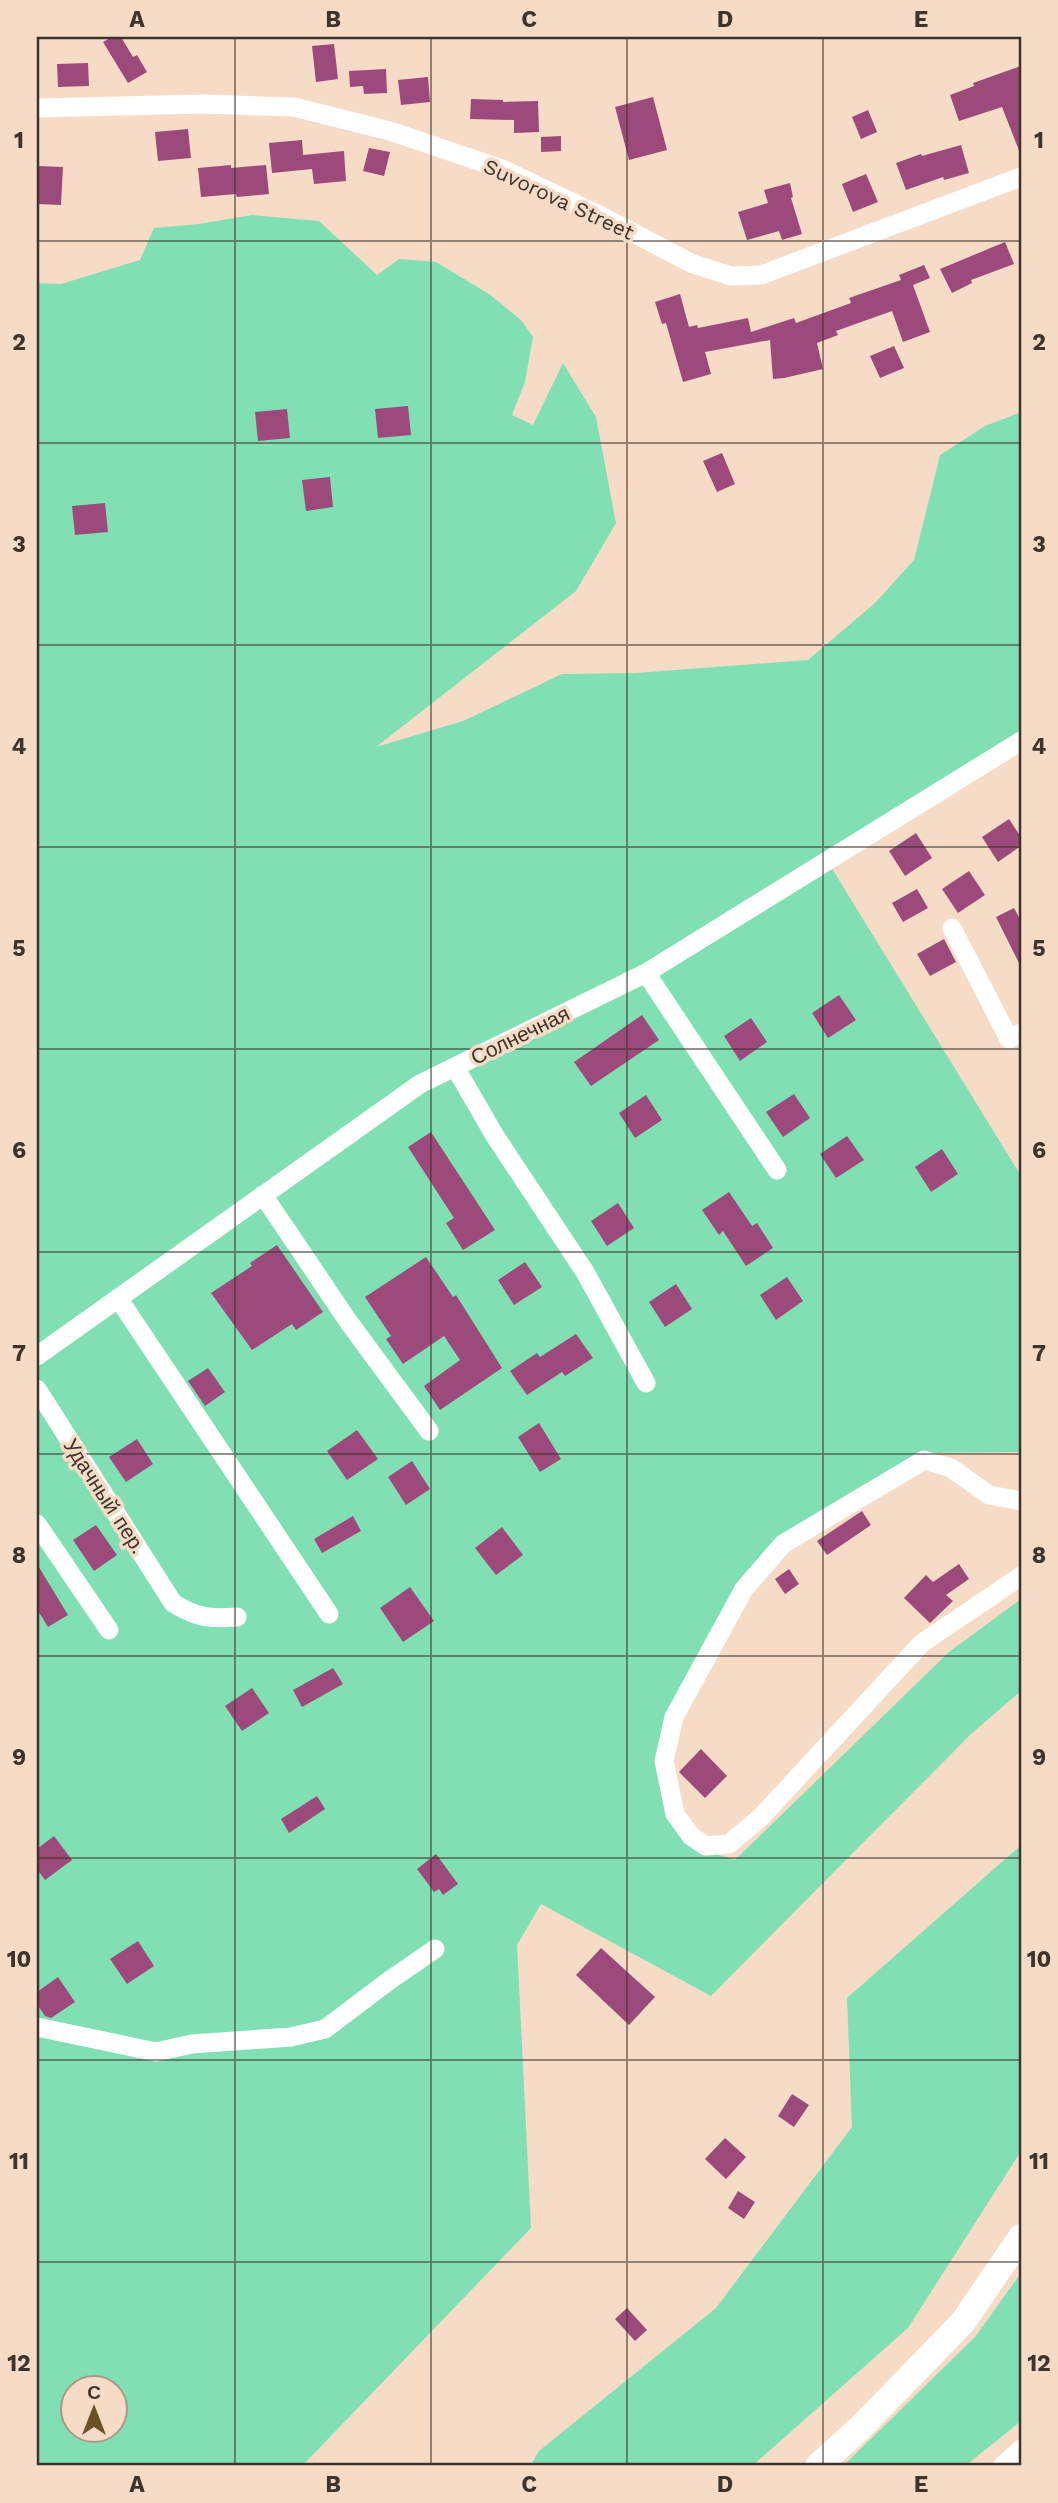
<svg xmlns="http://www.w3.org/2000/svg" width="1058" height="2503" font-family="'Work Sans',sans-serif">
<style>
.green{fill:#80e0b4;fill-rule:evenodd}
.building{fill:#9c4a7b}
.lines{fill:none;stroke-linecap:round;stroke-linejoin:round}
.street{stroke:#fff;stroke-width:19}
.secondary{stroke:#fff;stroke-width:26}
.grid{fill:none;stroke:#3e342c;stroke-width:2;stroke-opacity:0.55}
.labels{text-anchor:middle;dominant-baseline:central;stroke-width:7;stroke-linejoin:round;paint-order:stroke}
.street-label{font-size:21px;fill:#3e342c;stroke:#f6dbc6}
.neatline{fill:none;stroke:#3e342c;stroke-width:2.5}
.grid-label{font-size:23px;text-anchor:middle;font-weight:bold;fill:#3e342c}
</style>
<rect width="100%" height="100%" fill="#f6dbc6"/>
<path class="green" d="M252 215 319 221 377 275 399 259 436 262 489 294 521 320 533 337 525 382 512 415 533 425 563 363 596 417 616 523 576 591 376 747 463 721 562 674 636 673 808 660 875 603 914 560 940 455 985 426 1021 412V740L823 854 1021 1176V1452L918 1453 740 1584 670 1751 687 1845 735 1860 949 1652 1021 1599V1691L971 1734 711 1996 541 1904 517 1945 531 2228 302 2466H37V283L61 284 140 260 154 228 199 224ZM74 2388H116V2430H74Z
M1021 1845V2151L908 2328 752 2466H530L539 2451 716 2308 852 2127 847 1998Z
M1021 2273V2421L965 2466H843L975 2337Z"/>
<path class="building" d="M112 37H121L133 57 137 55 147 72 128 83 103 42Z
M334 44 338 79 316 82 312 46Z
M88 63 89 86 58 87 57 64Z
M1021 66V153H1020L1002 107 959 121 950 95 974 86 973 83Z
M386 69 387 93 364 94 363 86 350 87 349 71Z
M428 77 430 102 401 105 398 80Z
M653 97 667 150 629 160 615 107Z
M471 99 503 100V102L538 101 539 132 514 133V120L470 119Z
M868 110 877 132 861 139 852 117Z
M188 129 191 158 158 161 155 132Z
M561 136V151L541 152V137Z
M302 140 303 155 344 151 346 181 314 184 312 169 272 173 269 143Z
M961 145 969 173 944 180 943 177 906 190 896 163 921 154 922 156Z
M369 148 390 152 384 176 363 171Z
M231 165V168L266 165 269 194 237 197 236 194 201 197 198 168Z
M37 166 63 167 61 205 37 204Z
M866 174 878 202 853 212 842 184Z
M790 183 793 197 791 198 802 234 782 240 779 231 747 240 738 212 768 203 764 190Z
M1005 242 1014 264 971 280 972 283 952 293 940 269Z
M924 265 930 278 913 285 930 332 903 342 892 311 836 331 838 335 817 343 823 369 784 378 773 379 770 340 705 352 711 374 683 382 666 323 662 324 655 302 680 294 689 327 697 325 698 328 748 318 751 332 794 318 796 323 851 303 849 298 901 280 899 275Z
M894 346 904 368 880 378 870 356Z
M408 406 411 435 378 438 375 409Z
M287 409 290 438 258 441 255 412Z
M722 453 735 484 717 492 703 461Z
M330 477 333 507 306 511 302 480Z
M105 503 108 532 75 535 72 506Z
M1009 819 1021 837V846L998 862 982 837Z
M916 833 932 858 905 876 889 851Z
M969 871 985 895 958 913 942 889Z
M917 889 928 908 903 922 892 903Z
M1014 908 1021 921V967L996 917Z
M944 939 956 962 930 976 917 954Z
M839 995 856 1020 828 1038 812 1013Z
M642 1015 659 1040 591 1086 574 1062Z
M751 1018 767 1042 740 1061 724 1036Z
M794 1094 810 1118 783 1137 766 1112Z
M646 1095 662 1120 635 1138 619 1113Z
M431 1132 495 1230 463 1250 446 1223 454 1218 408 1147Z
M847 1136 864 1160 836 1178 820 1154Z
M942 1149 958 1174 931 1192 915 1167Z
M729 1192 752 1226 757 1223 773 1248 746 1266 723 1231 719 1235 702 1210Z
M618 1203 634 1228 607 1246 591 1221Z
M277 1245 323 1312 296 1330 292 1324 252 1350 211 1293 252 1266 250 1263Z
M426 1257 453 1297 456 1295 502 1368 440 1410 424 1386 460 1360 444 1336 403 1364 386 1339 391 1336 365 1297Z
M525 1262 542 1287 514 1305 498 1280Z
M787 1277 803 1301 776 1320 760 1295Z
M676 1284 692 1309 665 1327 649 1302Z
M576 1334 593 1358 565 1376 562 1372 527 1395 510 1371 537 1353 540 1357Z
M208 1368 225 1392 205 1406 188 1381Z
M539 1423 561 1459 540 1472 518 1437Z
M357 1430 378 1459 347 1480 327 1451Z
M137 1439 153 1464 126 1482 109 1457Z
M412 1461 430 1489 406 1505 388 1477Z
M862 1511 871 1525 827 1555 817 1541Z
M353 1516 361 1531 322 1553 314 1539Z
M96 1525 117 1555 94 1571 73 1540Z
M502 1527 523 1555 496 1575 475 1548Z
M37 1564 68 1615 48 1627 37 1609Z
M959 1564 969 1579 946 1595 953 1601 930 1623 904 1598 926 1575 933 1582Z
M789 1569 799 1584 785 1594 775 1579Z
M410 1587 434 1621 403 1642 380 1608Z
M333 1668 343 1684 302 1707 293 1690Z
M252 1688 269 1713 242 1731 225 1706Z
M701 1749 727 1776 705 1798 679 1772Z
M317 1796 325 1809 289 1833 281 1819Z
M54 1836 72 1860 45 1880 37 1869V1849Z
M436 1854 458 1884 443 1895 439 1889 434 1892 417 1869Z
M138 1941 154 1966 127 1984 110 1959Z
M601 1948 655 1997 629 2025 576 1975Z
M58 1977 75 2002 51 2018 45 2016 37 2004V1992Z
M792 2094 809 2105 794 2127 778 2116Z
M725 2138 746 2157 726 2179 705 2159Z
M738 2191 755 2202 744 2219 728 2208Z
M627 2308 647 2330 635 2341 615 2319Z"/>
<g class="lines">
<path class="street" d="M37 108 203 104 294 107 390 131 502 169 599 215 693 264 731 276 761 275 1021 177
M952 928 1009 1039 1021 1033
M646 973 777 1170
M455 1067 495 1136 585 1272 646 1383
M263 1195 348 1321 429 1431
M118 1298 329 1614
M37 1356 420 1084 646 973 1021 741
M37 1389 173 1603C197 1618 210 1619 237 1617
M1021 1501 989 1495 951 1468 924 1460 783 1544 744 1589 674 1717 664 1761 675 1814 691 1836 706 1846 729 1844 761 1817 922 1643 1021 1576
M37 1524 109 1630
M37 2027 156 2052 192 2044 291 2037 325 2029 390 1980 435 1949
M1002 2466 1021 2449"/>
<path class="secondary" d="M818 2466 861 2427 963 2322 1021 2237"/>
</g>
<path class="grid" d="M235 37V2466M431 37V2466M627 37V2466M823 37V2466M37 241H1021M37 443H1021M37 645H1021M37 847H1021M37 1049H1021M37 1252H1021M37 1454H1021M37 1656H1021M37 1858H1021M37 2060H1021M37 2262H1021"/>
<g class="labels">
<g class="street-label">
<text transform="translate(559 199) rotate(25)">Suvorova Street</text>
<text transform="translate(520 1035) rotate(-26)">Солнечная</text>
<text transform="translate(105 1496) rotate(57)">Удачный пер.</text>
</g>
</g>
<rect width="1058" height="2503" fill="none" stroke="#f6dbc6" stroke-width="77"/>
<g transform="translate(94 2409)"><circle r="33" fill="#f6dbc6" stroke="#ac9888" stroke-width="2"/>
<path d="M0-5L12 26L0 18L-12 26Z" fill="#6c5224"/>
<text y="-10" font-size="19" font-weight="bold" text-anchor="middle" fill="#3e342c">С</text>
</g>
<rect x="38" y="38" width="982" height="2426" class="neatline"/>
<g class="grid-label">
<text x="137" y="27">A</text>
<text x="333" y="27">B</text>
<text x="529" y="27">C</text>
<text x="725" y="27">D</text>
<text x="921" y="27">E</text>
<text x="19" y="148">1</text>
<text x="1039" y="148">1</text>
<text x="19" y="350">2</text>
<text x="1039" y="350">2</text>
<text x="19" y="552">3</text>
<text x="1039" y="552">3</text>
<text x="19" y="754">4</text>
<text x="1039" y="754">4</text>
<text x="19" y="956">5</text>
<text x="1039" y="956">5</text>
<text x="19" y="1158">6</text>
<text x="1039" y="1158">6</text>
<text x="19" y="1361">7</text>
<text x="1039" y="1361">7</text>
<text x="19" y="1563">8</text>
<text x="1039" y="1563">8</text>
<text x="19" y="1765">9</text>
<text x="1039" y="1765">9</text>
<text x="19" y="1967">10</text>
<text x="1039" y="1967">10</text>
<text x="19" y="2169">11</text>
<text x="1039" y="2169">11</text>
<text x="19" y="2371">12</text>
<text x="1039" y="2371">12</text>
<text x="137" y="2492">A</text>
<text x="333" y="2492">B</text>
<text x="529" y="2492">C</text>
<text x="725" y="2492">D</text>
<text x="921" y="2492">E</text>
</g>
</svg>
